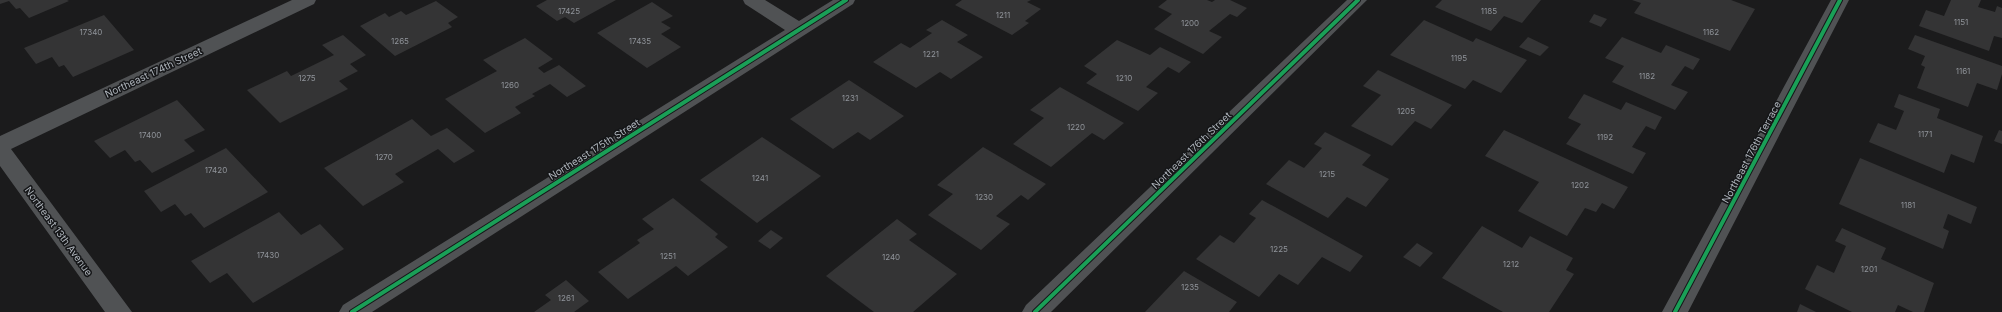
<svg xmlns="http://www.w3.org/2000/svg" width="2002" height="312" font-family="Inter,sans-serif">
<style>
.building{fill:#343435}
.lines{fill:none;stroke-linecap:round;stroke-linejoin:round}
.minor{fill:#505254;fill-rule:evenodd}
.cycleway-casing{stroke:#151618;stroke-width:6}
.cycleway{stroke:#1a9f57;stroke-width:4}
.labels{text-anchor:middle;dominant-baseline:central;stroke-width:3;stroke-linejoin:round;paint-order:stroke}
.number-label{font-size:8px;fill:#90949a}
.street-label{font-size:10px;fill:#aeb4bb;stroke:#151618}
</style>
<rect width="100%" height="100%" fill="#1b1b1c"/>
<path class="building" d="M0 0H67L69 1 29 18 20 8 16 9 9 1 0 4Z
M547 0H616L574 23 565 17 557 21 536 6Z
M962 0H1031L1027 2 1041 9 1025 21 1029 23 1012 35 955 5Z
M1167 0H1207L1212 2 1215 0H1230L1247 8 1237 17 1230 14 1209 31 1222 37 1203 54 1154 29 1172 14 1158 7Z
M1442 0H1541L1522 23 1504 16 1491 31 1435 7Z
M1632 0H1731L1755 9 1730 51 1634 13 1641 3Z
M1951 0H1981L1978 7 1995 12 1997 6 2002 8V38L1994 36 1989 51 1919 26 1926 10 1944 16Z
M436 1 458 17 448 23 452 27 395 56 360 26 385 13 389 17 401 11 406 15Z
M652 2 673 16 661 22 671 28 661 34 681 47 647 68 597 33Z
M1594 14 1607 19 1601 27 1589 22Z
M104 15 134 50 73 77 64 65 59 67 52 57 36 64 24 48Z
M942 20 968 35 957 42 983 57 951 79 940 72 916 88 873 62 901 43 910 48 932 33 926 30Z
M1424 20 1473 42 1476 38 1527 60 1501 93 1473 80 1465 89 1390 55Z
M343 35 366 55 350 64 358 71 339 81 348 89 280 123 247 90 287 71 291 76 334 55 322 45Z
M1915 35 2002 66V74L1997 90 1977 83 1968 107 1917 88 1925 67 1921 65 1925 56 1908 49Z
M1528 37 1549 47 1540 56 1519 47Z
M1622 37 1661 53 1666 45 1700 59 1693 70 1685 66 1671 85 1688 92 1675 110 1612 82 1624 66 1605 58Z
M525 38 553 59 538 68 544 73 559 65 586 86 567 97 550 84 532 94 535 96 515 107 521 113 485 133 445 99 497 71 483 60Z
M1117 40 1150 55 1160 47 1191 62 1179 73 1168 67 1146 87 1158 93 1138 111 1086 83 1097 74 1084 66Z
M1378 70 1452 105 1431 129 1415 121 1392 146 1351 126 1381 95 1363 86Z
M849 80 904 116 870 140 858 132 833 149 790 119Z
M1060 87 1124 123 1104 140 1092 133 1051 167 1013 144 1044 118 1030 110Z
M1584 94 1621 110 1626 102 1662 117 1655 130 1646 126 1632 147 1646 153 1633 174 1566 144 1581 124 1568 118Z
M1899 94 1940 109 1937 118 1983 136 1974 163 1951 154 1944 173 1869 142 1878 123 1896 130 1904 111 1894 107Z
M177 100 205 130 184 140 195 151 152 173 140 160 135 162 125 150 110 158 94 141Z
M412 119 431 136 447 128 475 151 454 163 438 149 395 174 404 182 363 206 324 168Z
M1504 130 1628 187 1614 209 1602 203 1596 212 1585 208 1567 236 1518 211 1539 182 1485 156Z
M1999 130 2002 131V144L1994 141Z
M1325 132 1371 155 1362 165 1389 179 1366 207 1347 197 1328 218 1266 184 1289 160 1304 168 1322 148 1314 144Z
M762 137 821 176 757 223 700 180Z
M983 147 1046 184 1028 200 1021 195 996 216 1010 224 981 250 928 215 953 194 937 185Z
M226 148 268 192 204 228 191 213 185 216 175 204 161 212 144 191Z
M1860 158 1977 207 1971 224 1948 214 1943 228 1949 231 1943 249 1839 204Z
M673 198 718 234 715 237 728 247 688 276 676 266 628 299 598 272 640 243 637 240 654 229 642 219Z
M1262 200 1297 219 1363 256 1350 272 1322 257 1298 285 1279 274 1259 297 1196 259 1220 235 1234 243 1256 218 1249 214Z
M279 212 301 235 320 224 344 249 253 303 227 273 210 283 191 261Z
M897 219 917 234 909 240 957 274 913 312H874L826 276Z
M1482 226 1522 248 1530 236 1573 258 1566 270 1574 274 1549 312H1503L1442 278Z
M1842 228 1886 248 1881 259 1934 283 1924 312H1913L1898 305 1895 312H1852L1805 289 1817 265 1834 273 1846 246 1835 241Z
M771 230 783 238 770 249 758 241Z
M1417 243 1433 253 1420 267 1403 257Z
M1184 271 1237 302 1229 312H1145Z
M566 280 589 301 574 312H534L551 300 545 295Z
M1800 304 1816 312H1797Z"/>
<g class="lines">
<path class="minor" d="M292 0H316L314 4 11 149 132 312H105L0 166V136Z
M743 0H765L799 21 833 0H855L853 4 806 34 372 312H339L343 305 785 30 745 4Z
M1347 0H1367L1051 312H1022L1026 305Z
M1831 0H1849L1688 312H1662Z"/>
<g class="cycleway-casing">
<path id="cycleway" d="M352 312 846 0
M1035 312 1358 0
M1675 312 1840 0"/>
</g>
<use href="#cycleway" class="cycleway"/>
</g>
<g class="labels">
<g class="number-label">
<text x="569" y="11">17425</text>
<text x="1489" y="11">1185</text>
<text x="1003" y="15">1211</text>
<text x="1961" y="22">1151</text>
<text x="1190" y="23">1200</text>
<text x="91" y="32">17340</text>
<text x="1711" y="32">1162</text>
<text x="400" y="41">1265</text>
<text x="640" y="41">17435</text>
<text x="931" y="54">1221</text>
<text x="1459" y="58">1195</text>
<text x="1963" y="71">1161</text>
<text x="1647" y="76">1182</text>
<text x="307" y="78">1275</text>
<text x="1124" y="78">1210</text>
<text x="510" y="85">1260</text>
<text x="850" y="98">1231</text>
<text x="1406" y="111">1205</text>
<text x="1076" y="127">1220</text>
<text x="1925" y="134">1171</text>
<text x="150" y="135">17400</text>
<text x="1605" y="137">1192</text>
<text x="384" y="157">1270</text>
<text x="216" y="170">17420</text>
<text x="1327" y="174">1215</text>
<text x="760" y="178">1241</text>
<text x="1580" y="185">1202</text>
<text x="984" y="197">1230</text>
<text x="1908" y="205">1181</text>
<text x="1279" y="249">1225</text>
<text x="268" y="255">17430</text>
<text x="668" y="256">1251</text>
<text x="891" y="257">1240</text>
<text x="1511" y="264">1212</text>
<text x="1869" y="269">1201</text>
<text x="1190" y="287">1235</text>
<text x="566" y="298">1261</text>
</g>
<g class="street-label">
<text transform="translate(153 72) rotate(-25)">Northeast 174th Street</text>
<text transform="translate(594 149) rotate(-32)">Northeast 175th Street</text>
<text transform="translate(1191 150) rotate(-44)">Northeast 176th Street</text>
<text transform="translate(1751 152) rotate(-62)">Northeast 176th Terrace</text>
<text transform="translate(59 231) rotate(54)">Northeast 13th Avenue</text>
</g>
</g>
</svg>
